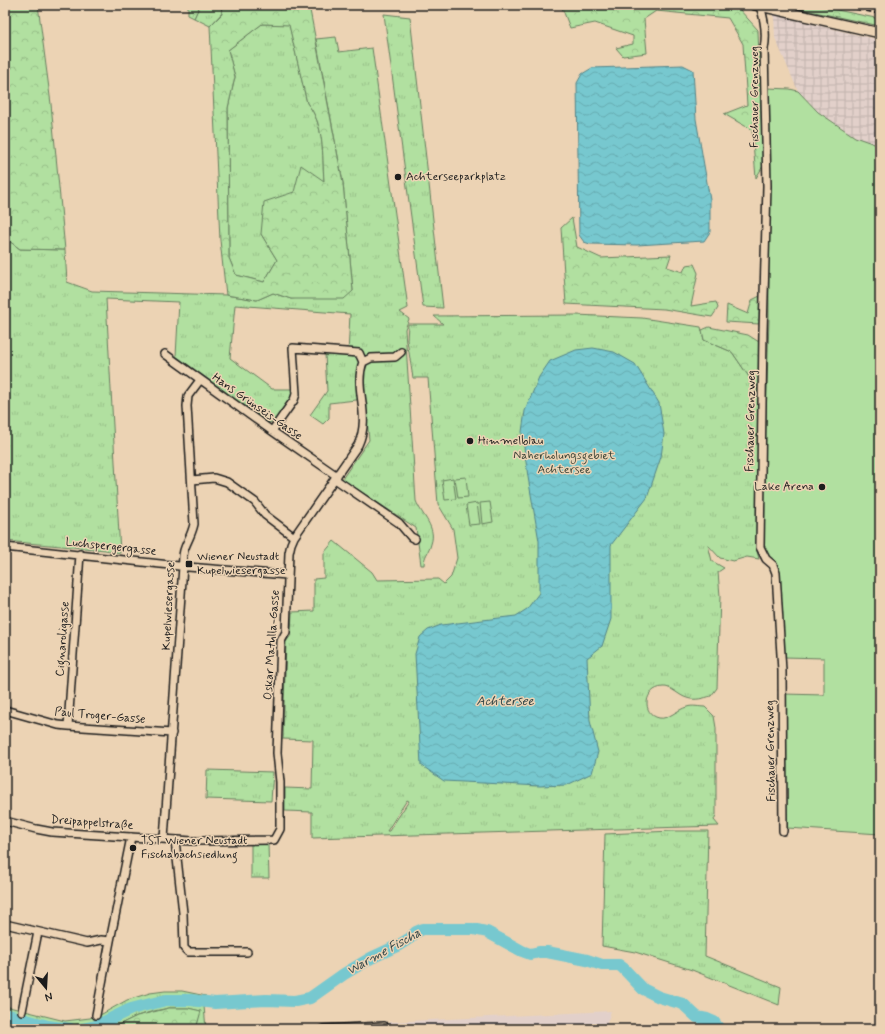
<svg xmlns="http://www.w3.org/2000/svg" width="885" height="1034" font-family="Mynerve,sans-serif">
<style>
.built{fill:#e2d0ca}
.industrial{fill:url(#industrial-grid)}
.grass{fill:url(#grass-tufts);stroke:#667e5e;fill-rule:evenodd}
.forest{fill:url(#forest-crowns);stroke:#667e5e;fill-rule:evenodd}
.garden{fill:#b1e0a0;stroke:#667e5e}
.water{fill:url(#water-waves);stroke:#538387}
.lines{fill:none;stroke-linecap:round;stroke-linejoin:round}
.river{stroke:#77c8cf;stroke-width:12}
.minor-casing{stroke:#1c1c1c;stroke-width:10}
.major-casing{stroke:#1c1c1c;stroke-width:12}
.minor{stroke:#ecd3b4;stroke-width:7}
.major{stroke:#ecd3b4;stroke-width:9}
.rail{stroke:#1c1c1c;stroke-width:2;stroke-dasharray:6 3;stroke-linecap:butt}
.poi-dot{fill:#1c1c1c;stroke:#ecd3b4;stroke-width:1.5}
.labels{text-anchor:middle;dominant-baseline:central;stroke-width:3;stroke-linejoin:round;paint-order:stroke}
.street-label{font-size:12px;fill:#1c1c1c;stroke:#ecd3b4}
.poi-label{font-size:12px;fill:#1c1c1c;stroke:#ecd3b4;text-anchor:start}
.park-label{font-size:12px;fill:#3a4336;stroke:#ecd3b4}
.water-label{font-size:13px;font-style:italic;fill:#334749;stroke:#ecd3b4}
</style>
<defs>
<pattern id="industrial-grid" width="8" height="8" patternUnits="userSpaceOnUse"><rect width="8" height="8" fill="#e2d0ca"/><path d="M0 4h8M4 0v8" fill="none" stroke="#c1b2ad"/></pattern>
<pattern id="grass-tufts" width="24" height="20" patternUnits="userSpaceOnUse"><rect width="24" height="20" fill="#b1e0a0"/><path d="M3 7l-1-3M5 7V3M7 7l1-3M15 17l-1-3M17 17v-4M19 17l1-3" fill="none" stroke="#98c089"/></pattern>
<pattern id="forest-crowns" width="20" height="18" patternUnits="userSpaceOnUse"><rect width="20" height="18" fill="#b1e0a0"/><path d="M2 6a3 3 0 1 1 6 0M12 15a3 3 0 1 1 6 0" fill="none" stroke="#98c089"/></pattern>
<pattern id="water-waves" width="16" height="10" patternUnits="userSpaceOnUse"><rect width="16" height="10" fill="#77c8cf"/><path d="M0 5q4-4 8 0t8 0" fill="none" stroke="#66abb1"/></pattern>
</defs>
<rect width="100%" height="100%" fill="#ecd3b4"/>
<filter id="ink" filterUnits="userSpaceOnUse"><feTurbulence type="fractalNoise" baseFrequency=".025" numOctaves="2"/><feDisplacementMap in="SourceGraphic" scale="8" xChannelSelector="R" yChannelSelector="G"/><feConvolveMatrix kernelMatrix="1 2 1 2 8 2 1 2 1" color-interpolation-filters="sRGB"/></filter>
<g filter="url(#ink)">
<path class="built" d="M611 1011 605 1029H390L389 1022Z"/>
<path class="industrial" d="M774 15 880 40V146L855 137 818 112 798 91 775 38Z"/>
<path class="grass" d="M200 5H221L222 13 210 26 194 18Z
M852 5H880V11Z
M384 14 410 17 443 308 423 307Z
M262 24H289L307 103C325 125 322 154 324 182L294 192 261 234 277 260 264 282 236 275 229 258 228 108 235 77 228 50Z
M336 37 339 52 372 48 408 308 400 312 409 319 405 329 416 501C422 516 437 527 431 544 429 553 424 555 424 565H421L416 528 342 479 369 440 365 399 329 403V418L323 424 310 415 327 391 325 354H348L350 314 235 305 230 358 272 389H292L291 399 276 420 269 423 176 356 179 302 106 299 120 553 105 550 5 541V238L20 249 65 250 67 282 92 291 226 295 257 300 273 293 291 299 353 291 343 183 316 39Z
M576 315 642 318 701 327 704 340 732 352 758 390 757 551 759 559 747 557 733 561 720 558 708 545 712 561 724 568 718 572 720 596 717 688 711 696C704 698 695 701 687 698 679 696 671 686 663 687 644 688 641 714 659 718 668 720 678 709 687 707 692 705 700 707 705 707L714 716 716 728V815L714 820 719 826 312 838V812L285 811V788L312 789 313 740 283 739 286 642 291 635 292 612 314 611V579L324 578V553L334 541 372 572 377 580 438 579 444 584 451 577 457 558 453 529 438 504 428 378H413L407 340 408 324H443L434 316ZM407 800 409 801 389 831H387Z
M207 770 273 772 271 801 206 799Z
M673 831H708L705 956 781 987 779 1005 692 970 635 952 602 946 605 834Z
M251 844H268L269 878H251Z
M165 991H182L206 996 204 1006 206 1029H196L200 1011 188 1008H169L154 1011 137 1016 110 1029H26L5 1024V1006L65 1021 90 1018 102 1014 127 1000 150 993Z"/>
<path class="forest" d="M5 5H38L51 104 65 250 20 249 5 238Z
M188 5H200L194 18 188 15Z
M221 5H309L343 183 353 291 344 299H291L273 293 257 300 226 295 220 240 210 26 222 14ZM262 24 289 25 307 103C325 125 322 154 324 181L301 165 294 192 264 202 261 234 277 260 264 282 236 275 229 258 228 108 235 77 228 50Z
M561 5H715L739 9 758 30 763 166 756 178 752 130 724 114 747 105 743 44 728 18 656 11 644 19 647 53 623 56 616 48 633 44V36L595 23 570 28Z
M782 5H813L880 19V26Z
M572 218 577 247 601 258 671 255 667 267 683 272 686 265 694 264 698 273 691 306 716 302 718 308 712 317 664 309 566 304 561 228Z
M760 296 759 324 726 322 727 305 748 314 752 300Z
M709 327 748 335 759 342 758 390 732 352 704 340 702 330Z
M169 1008H188L201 1011 196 1029H110L137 1016Z"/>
<path class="garden" d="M768 88 790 89 798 91 818 112 855 137 880 146V834L787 828 783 694 824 695V658L784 657 778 565 771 559 762 548 769 320Z
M466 477 468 497 458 498 455 478Z
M453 478 456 499 445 500 442 480Z
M490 502 493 522 482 524 480 503Z
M477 503 480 524 469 525 466 505Z"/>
<path class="water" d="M683 65 693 70 696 119 710 200V232L704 241 637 245 590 244 584 242 579 235 577 83 582 74 592 68Z
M593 348 614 352 635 364 659 403 664 434 661 457 647 498 611 545V619L602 646 587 658 590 721 598 752 592 773 567 785 540 786 444 781 421 765 415 654 420 637 428 630 441 625 516 616 527 609 539 593V541L528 477 522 432 525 411 539 377 550 361 576 350Z"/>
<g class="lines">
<path class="river" d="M5 1014 48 1026 70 1029
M82 1029 96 1026 131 1009 166 1000H191L215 1003 266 1000 295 1001 310 998 344 974 371 958 399 945 410 938 416 932 423 929H473L487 932 522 951 530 954 539 952H547L587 960 602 965H619L623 968 643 989 659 997 683 1004 697 1017 707 1019 714 1022 719 1029"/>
<g class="minor-casing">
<path id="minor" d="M760 6C765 21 767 34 764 49L767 186 763 332 760 547 766 559 773 565 776 573 782 671 783 831
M165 354 272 431 337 476
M363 362 371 358 395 357 401 352
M335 479 399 523 411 537 415 539
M192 480 214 478 227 482 255 502 265 515 294 537
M5 547 188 567 287 575
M5 710 58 725 68 726 172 733
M68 726 80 554
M5 821 36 829 52 832 193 841 274 840 280 829V782L277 753 281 641 286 632 289 553 291 544 294 537 358 445C372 415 353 389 363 362L359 353 293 348 296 394 294 400 272 431
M164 839 183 566C181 546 190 542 194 524L187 406 188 396 200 380
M175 840 183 913 184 948 188 952H247
M5 924 87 943 101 940 110 941 131 837
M22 1011 38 932
M96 1015 110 941
M323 1029 384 1026V1029"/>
</g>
<g class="major-casing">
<path id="major" d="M755 5 880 33"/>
</g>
<use href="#minor" class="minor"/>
<use href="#major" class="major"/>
<path class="rail" d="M839 5 880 14"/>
</g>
</g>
<g class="poi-dot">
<circle cx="398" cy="177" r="4"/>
<circle cx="470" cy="441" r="4"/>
<circle cx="822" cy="487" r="4"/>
<rect x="185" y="560" width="8" height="8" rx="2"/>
<circle cx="133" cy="848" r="4"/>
</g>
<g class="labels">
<g class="street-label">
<text transform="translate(755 97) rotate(-90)">Fischauer Grenzweg</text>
<text transform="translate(257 407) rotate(35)">Hans Grünseis-Gasse</text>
<text transform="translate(751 421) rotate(-89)">Fischauer Grenzweg</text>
<text transform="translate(111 547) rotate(6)">Luchspergergasse</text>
<text transform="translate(169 606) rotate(-87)">Kupelwiesergasse</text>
<text transform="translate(63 639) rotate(-86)">Cignaroligasse</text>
<text transform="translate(272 645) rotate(-86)">Oskar Matulla-Gasse</text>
<text transform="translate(100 716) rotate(5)">Paul Troger-Gasse</text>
<text transform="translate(771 751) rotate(-91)">Fischauer Grenzweg</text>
<text transform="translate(92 823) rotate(4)">Dreipappelstraße</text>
</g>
<g class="poi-label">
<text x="406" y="177">Achterseeparkplatz</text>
<text x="478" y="441">Himmelblau</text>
<text x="814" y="487" text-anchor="end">Lake Arena</text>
<text x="197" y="557">Wiener Neustadt<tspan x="197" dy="14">Kupelwiesergasse</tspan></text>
<text x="141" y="841">TST Wiener Neustadt<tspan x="141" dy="14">Fischabachsiedlung</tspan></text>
</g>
<g class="park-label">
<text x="564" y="456">Naherholungsgebiet<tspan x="564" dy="14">Achtersee</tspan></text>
</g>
<g class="water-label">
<text x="505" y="701">Achtersee</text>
<text transform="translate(384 952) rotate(-29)">Warme Fischa</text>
</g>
</g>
<rect width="885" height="1034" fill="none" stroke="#ecd3b4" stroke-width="20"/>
<rect x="10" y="10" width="865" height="1014" fill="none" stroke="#1c1c1c" stroke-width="1.5" filter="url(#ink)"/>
<g transform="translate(46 988) rotate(162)" stroke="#ecd3b4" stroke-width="3" paint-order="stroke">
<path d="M0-3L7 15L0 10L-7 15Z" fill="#1c1c1c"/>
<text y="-6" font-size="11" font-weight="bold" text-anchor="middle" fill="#1c1c1c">N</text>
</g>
</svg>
